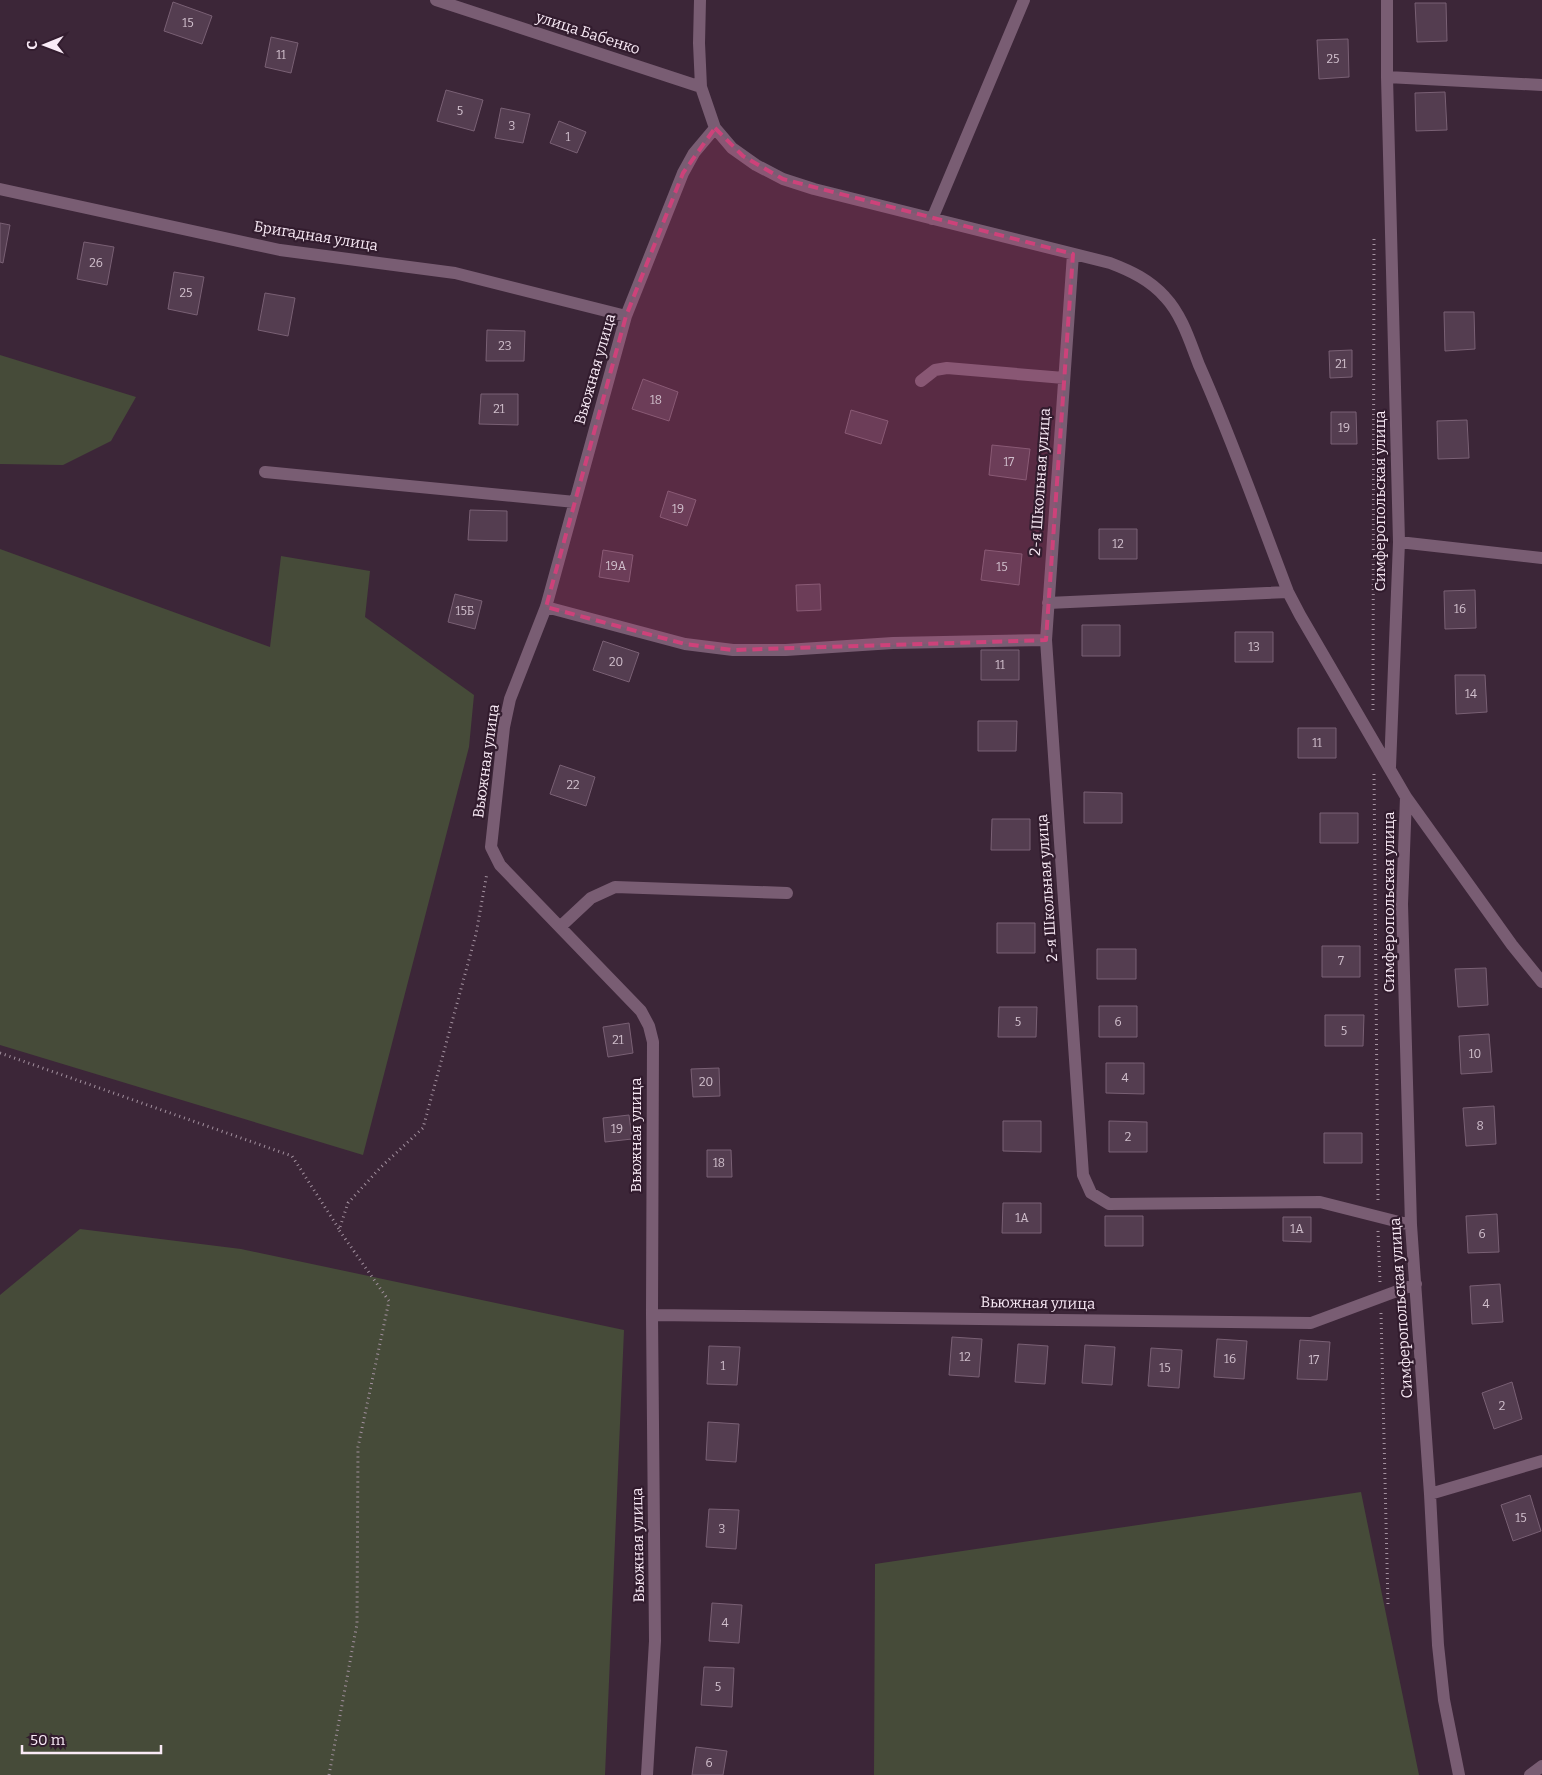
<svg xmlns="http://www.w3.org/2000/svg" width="1542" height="1775" font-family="Bitter,serif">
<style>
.green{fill:#464b39}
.building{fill:#543d50;stroke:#796074}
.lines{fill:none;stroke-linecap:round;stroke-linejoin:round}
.path{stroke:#a3919f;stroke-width:3;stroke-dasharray:1 4;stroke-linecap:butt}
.minor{stroke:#795d73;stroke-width:12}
.marked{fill:#cd427a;fill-opacity:0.2;stroke:#cd427a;stroke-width:4;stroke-dasharray:10 6;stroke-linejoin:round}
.labels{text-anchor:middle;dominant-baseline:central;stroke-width:4.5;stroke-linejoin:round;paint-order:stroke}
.number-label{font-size:12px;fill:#d0bfcc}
.street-label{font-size:15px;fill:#f9eaf6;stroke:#321c2e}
</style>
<rect width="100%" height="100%" fill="#3c2638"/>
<path class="green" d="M0 355 136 397 111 441 63 465 0 464Z
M0 549 270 647 281 556 370 571 365 617 474 695 469 747 363 1155 0 1045Z
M80 1229 241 1249 624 1330 605 1775H0V1295Z
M1361 1492 1419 1775H874L875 1564Z"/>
<path class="building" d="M173 2 212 16 202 44 164 31Z
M1415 3H1446L1447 41 1417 42Z
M271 37 298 43 291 73 265 67Z
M1348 39 1349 77 1319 79 1317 40Z
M446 90 483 100 474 131 437 121Z
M1445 92 1447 130 1416 131 1415 93Z
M501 108 530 114 523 143 495 138Z
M559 121 586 132 577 153 550 143Z
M0 223 10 225 3 263 0 262Z
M84 242 114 247 107 285 77 279Z
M174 272 204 277 197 315 168 309Z
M265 293 295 298 288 336 258 330Z
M1444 312H1474L1475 349 1445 351Z
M487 330 525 331 524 361H486Z
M1352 350V377L1330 378 1329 351Z
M643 379 678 392 669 421 632 409Z
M481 394H518V425L479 424Z
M851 410 888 421 881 444 845 433Z
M1331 412H1356L1357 444H1331Z
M1467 420 1469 458 1438 459 1437 421Z
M992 445 1030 449 1026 480 989 475Z
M668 491 696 500 687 526 660 517Z
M470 510 507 511V541L468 540Z
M1099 529H1137V559H1099Z
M603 550 633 555 629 582 599 577Z
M985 550 1022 554 1019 585 981 580Z
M820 584 821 610 797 611 796 585Z
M1475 590 1476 628 1445 629 1444 591Z
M455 594 482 601 475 629 448 622Z
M1082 625H1120V656H1082Z
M1235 632H1273V662H1235Z
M603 641 639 653 629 682 593 670Z
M981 650H1019V680H981Z
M1455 675H1485L1487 712 1456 714Z
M978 721H1017L1016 751H978Z
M1298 728H1336V758H1298Z
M560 765 595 777 586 806 550 794Z
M1084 792 1122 793V823H1084Z
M1320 813H1358V843H1320Z
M992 819H1030V850H991Z
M997 923H1035V953H997Z
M1322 946H1360V977H1322Z
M1097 949H1136V979H1097Z
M1486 968 1488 1005 1458 1007 1455 969Z
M1099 1006H1137V1037H1099Z
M999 1007H1037L1036 1037H998Z
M1325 1015H1364L1363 1046H1325Z
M629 1023 633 1053 608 1057 603 1027Z
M1489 1034 1492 1072 1461 1074 1459 1036Z
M1106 1063H1144V1094L1106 1093Z
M719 1068 720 1096 693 1097 691 1069Z
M1494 1106 1496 1144 1466 1146 1463 1108Z
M629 1115 632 1139 605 1142 603 1118Z
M1003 1121H1041V1152L1003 1151Z
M1109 1121 1147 1122V1152H1109Z
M1324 1133H1362V1163H1324Z
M707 1150H731L732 1177H707Z
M1003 1203H1041V1233H1002Z
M1497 1214 1499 1252 1468 1253 1466 1216Z
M1105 1216H1143V1246H1105Z
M1283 1217H1311V1242L1283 1241Z
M1500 1284 1503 1322 1472 1324 1470 1286Z
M952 1337 982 1339 979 1377 949 1375Z
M1217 1339 1247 1341 1244 1379 1214 1377Z
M1300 1340 1330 1342 1327 1380 1297 1379Z
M1018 1344 1048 1346 1045 1384 1015 1382Z
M1085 1345 1115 1347 1112 1385 1082 1383Z
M709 1346 740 1347 737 1385 707 1384Z
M1151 1348 1182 1350 1179 1388 1148 1386Z
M1512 1382 1522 1419 1494 1429 1482 1393Z
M708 1422 739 1424 736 1462 706 1460Z
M1530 1495 1541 1531 1513 1541 1501 1505Z
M709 1509 739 1510 736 1549 706 1547Z
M712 1603 742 1605 739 1643 709 1641Z
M704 1667 734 1668 732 1707 701 1705Z
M696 1747 727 1751 723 1775H692Z"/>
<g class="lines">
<path class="path" d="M1373 710 1374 239
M1374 774 1378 1202
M0 1053 292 1156 339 1229
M1378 1231 1380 1282
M1381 1313 1388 1605
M329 1775 357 1624 358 1447 389 1301 339 1230 348 1203 381 1167 423 1128 476 934 487 873"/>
<path class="minor" d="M436 0 701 87
M700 0 699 43 701 87 715 128 732 148 756 165 783 179 814 189 1110 263C1131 271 1150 280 1165 297 1182 315 1190 342 1199 365 1232 439 1259 516 1288 592L1300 615 1406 797 1512 945 1542 982
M1387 0V77L1399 542 1390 767
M1387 77 1542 85
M0 189 280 250 455 273 626 316
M932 219 1024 0
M1073 254 1046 640 1083 1175 1091 1193 1109 1204 1320 1202 1411 1225
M921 381 935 370 947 368 1064 378
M265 472 575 502
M1399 542 1542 558
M1048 603 1288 592
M546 607 685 644 733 650H786L893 643 1046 640
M1406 797 1402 904 1411 1225 1430 1494 1438 1645 1444 1700 1459 1775
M560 927 591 898 615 887 787 893
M652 1315 653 1042 649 1026 641 1011 500 865 491 847 504 727 510 699 546 607 626 316 683 173 694 153 715 128
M1430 1494 1542 1461
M647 1775 655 1641 652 1315 1311 1323 1416 1284
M1530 1775 1542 1766"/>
</g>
<path class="marked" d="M715 128 743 156 783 179 1073 254 1046 640 733 650 685 644 546 607 626 316 683 173Z"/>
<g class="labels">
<g class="number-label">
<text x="188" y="23">15</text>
<text x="281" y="55">11</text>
<text x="1333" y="59">25</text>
<text x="460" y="111">5</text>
<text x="512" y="126">3</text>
<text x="568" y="137">1</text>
<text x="96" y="263">26</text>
<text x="186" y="293">25</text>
<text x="505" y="346">23</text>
<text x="1341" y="364">21</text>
<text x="656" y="400">18</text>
<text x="499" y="409">21</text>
<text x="1344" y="428">19</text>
<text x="1009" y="462">17</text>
<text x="678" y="509">19</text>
<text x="1118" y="544">12</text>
<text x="616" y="566">19А</text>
<text x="1002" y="567">15</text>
<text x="1460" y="609">16</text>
<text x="465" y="611">15Б</text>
<text x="1254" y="647">13</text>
<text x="616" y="662">20</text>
<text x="1000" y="665">11</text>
<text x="1471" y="694">14</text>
<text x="1317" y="743">11</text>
<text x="573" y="785">22</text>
<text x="1341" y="961">7</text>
<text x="1018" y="1022">5</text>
<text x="1118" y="1022">6</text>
<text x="1344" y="1031">5</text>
<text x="618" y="1040">21</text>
<text x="1475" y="1054">10</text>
<text x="1125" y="1078">4</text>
<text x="706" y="1082">20</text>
<text x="1480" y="1126">8</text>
<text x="617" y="1129">19</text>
<text x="1128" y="1137">2</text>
<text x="719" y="1163">18</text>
<text x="1022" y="1218">1А</text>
<text x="1297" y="1229">1А</text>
<text x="1482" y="1234">6</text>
<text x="1486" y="1304">4</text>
<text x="965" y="1357">12</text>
<text x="1230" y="1359">16</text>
<text x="1314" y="1360">17</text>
<text x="723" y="1366">1</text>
<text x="1165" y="1368">15</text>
<text x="1502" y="1406">2</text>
<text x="1521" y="1518">15</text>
<text x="722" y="1529">3</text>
<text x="725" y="1623">4</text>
<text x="718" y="1687">5</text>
<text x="709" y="1763">6</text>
</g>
<g class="street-label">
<text transform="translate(588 33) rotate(18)">улица Бабенко</text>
<text transform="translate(316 236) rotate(9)">Бригадная улица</text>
<text transform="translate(595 369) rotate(-74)">Вьюжная улица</text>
<text transform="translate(1040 482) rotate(-86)">2-я Школьная улица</text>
<text transform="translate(1380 501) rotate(-90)">Симферопольская улица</text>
<text transform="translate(486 761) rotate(-82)">Вьюжная улица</text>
<text transform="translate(1047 888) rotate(-94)">2-я Школьная улица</text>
<text transform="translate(1389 902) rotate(-90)">Симферопольская улица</text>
<text transform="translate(636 1135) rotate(-90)">Вьюжная улица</text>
<text transform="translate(1038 1303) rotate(1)">Вьюжная улица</text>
<text transform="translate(1401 1308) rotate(-94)">Симферопольская улица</text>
<text transform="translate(638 1545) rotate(-91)">Вьюжная улица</text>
</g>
</g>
<g transform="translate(45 45) rotate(269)" stroke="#321c2e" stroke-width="4" paint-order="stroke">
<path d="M0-4L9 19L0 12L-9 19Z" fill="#f9eaf6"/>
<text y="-8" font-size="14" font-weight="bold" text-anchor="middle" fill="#f9eaf6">С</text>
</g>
<path d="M22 1745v8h139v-8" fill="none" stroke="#f9eaf6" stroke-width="2.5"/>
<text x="30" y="1745" font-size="15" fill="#f9eaf6" stroke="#321c2e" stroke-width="4" paint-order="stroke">50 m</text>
</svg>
